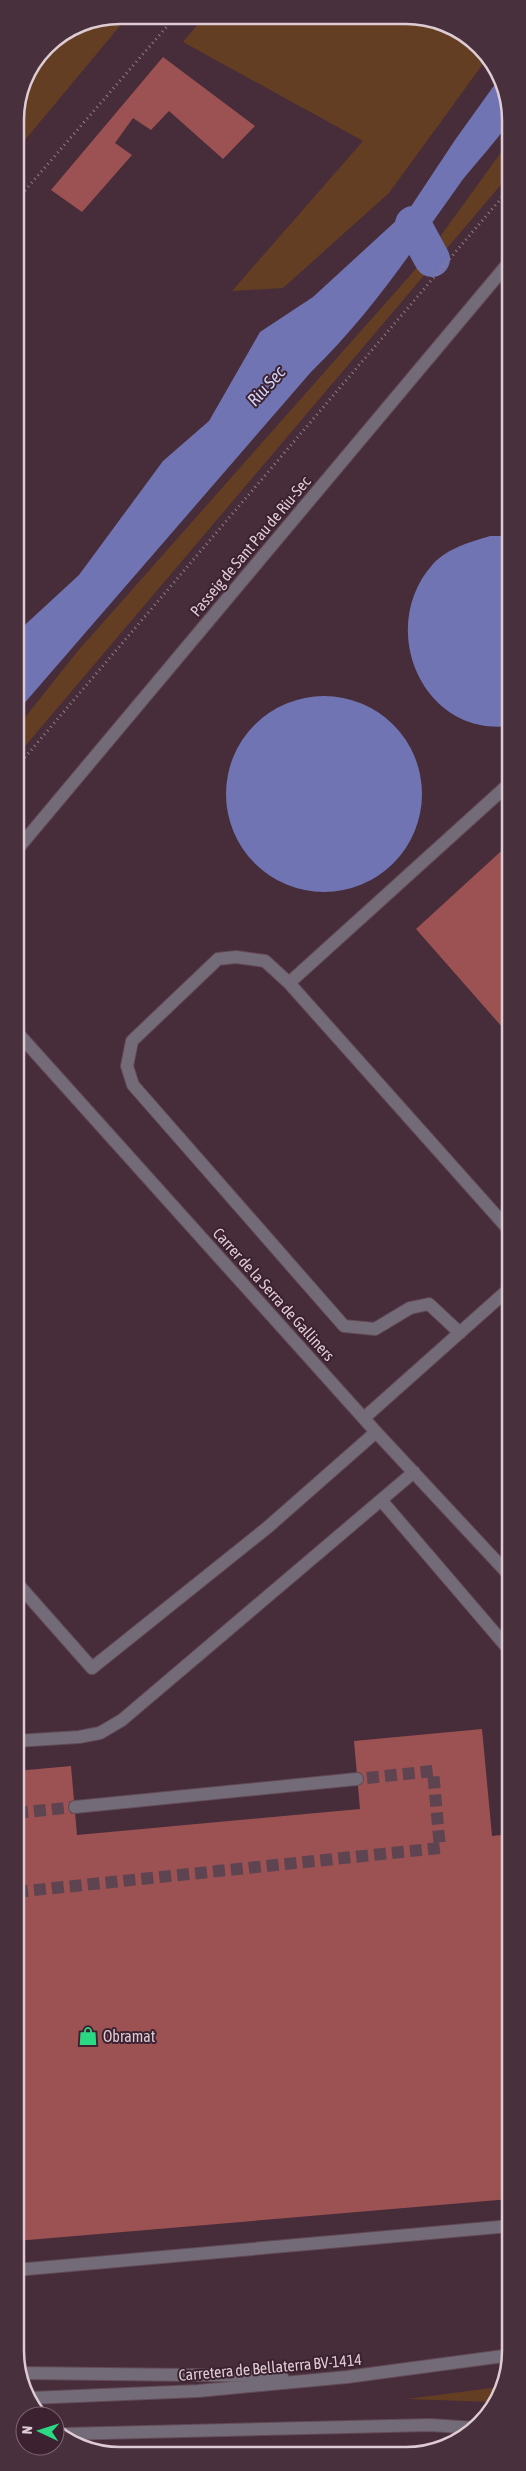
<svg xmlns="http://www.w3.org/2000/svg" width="526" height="2471" font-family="'Asap Condensed',sans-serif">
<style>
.green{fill:#643e22}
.water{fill:#7074b3}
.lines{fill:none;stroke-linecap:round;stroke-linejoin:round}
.canal{stroke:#7074b3;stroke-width:36}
.building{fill:#9c5252}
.minor-tunnel{stroke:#5e4451;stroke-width:12;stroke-dasharray:12 6;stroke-linecap:butt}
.minor-casing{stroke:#624956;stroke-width:14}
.path{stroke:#947e89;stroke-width:3;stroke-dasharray:1 4;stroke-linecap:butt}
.minor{stroke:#736b77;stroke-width:12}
.labels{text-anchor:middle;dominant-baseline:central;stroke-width:4;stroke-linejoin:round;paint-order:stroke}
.street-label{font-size:16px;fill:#deccd4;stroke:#3c2230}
.poi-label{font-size:16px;fill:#deccd4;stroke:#3c2230;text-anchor:start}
.water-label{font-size:18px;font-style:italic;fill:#ced2f7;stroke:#3c2230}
.rim{fill:none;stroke:#deccd4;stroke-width:2.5}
</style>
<rect width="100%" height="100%" fill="#472c3a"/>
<path class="green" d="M119 15H129L15 152V113L23 79 46 45 80 23Z
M205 16 433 18 485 50 488 57 389 193 283 288 232 291 363 141 183 42Z
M510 140V174L15 758V730L77 652 421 263Z
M499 2387 493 2402 407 2399Z"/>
<path class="water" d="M498 80C504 92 513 106 510 119 508 128 469 171 461 182 413 249 371 314 311 372L15 714V634L79 575 163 461 209 421 260 332 313 297 410 208 455 140Z
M490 536H510V726C422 737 376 627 433 564 448 548 470 542 490 536Z
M226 794a98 98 0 1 1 196 0a98 98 0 1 1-196 0Z"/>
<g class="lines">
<path class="canal" d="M413 224 432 259"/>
</g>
<path class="building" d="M163 57 255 126 223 159 169 111 151 130 133 118 115 143 132 155 82 212 51 190Z
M510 843V1036L416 929Z
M482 1729 492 1836 511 1834V2199L16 2241V1771L71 1766 77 1835 360 1809 354 1741Z"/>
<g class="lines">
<path class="minor-tunnel" d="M16 1813 75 1807
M16 1892 440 1848 433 1771 357 1779"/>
<g class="minor-casing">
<path id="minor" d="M510 783 289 983 510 1231
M15 852 510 261
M289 983 265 961 236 957 218 959 132 1041 127 1066 133 1085 344 1326 375 1329 410 1308 429 1304 460 1333
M15 1030 376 1432 511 1577
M364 1418 510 1288
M381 1500 511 1652
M16 1582 92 1668 268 1527 376 1432
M16 1741 79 1737 100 1733 122 1720 414 1472
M75 1807 357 1779
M16 2270 511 2226
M19 2373 282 2376
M31 2398 198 2391 347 2377 511 2355
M64 2434 430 2425 476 2428"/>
</g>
<path class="path" d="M15 202 176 16
M15 769 510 188"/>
<use href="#minor" class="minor"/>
</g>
<defs>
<g id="shop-bare" transform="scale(1.5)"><path d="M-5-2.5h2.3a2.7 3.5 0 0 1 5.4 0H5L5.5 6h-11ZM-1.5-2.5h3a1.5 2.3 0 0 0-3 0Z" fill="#2bd884" stroke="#3c2230" stroke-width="2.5" paint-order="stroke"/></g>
</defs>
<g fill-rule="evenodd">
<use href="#shop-bare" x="88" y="2036"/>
</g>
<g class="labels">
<g class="street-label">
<text transform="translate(250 546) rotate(-50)">Passeig de Sant Pau de Riu-Sec</text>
<text transform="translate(274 1294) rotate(48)">Carrer de la Serra de Galliners</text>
<text transform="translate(270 2367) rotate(-5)">Carretera de Bellaterra BV-1414</text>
</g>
<g class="poi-label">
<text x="103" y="2036">Obramat</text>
</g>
<g class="water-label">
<text transform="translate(266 386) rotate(-48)">Riu Sec</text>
</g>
</g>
<path d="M0 0H526V2471H0ZM120 24H406A96 96 0 0 1 502 120V2351A96 96 0 0 1 406 2447H120A96 96 0 0 1 24 2351V120A96 96 0 0 1 120 24Z" fill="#49303d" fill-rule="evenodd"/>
<path class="rim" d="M120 24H406A96 96 0 0 1 502 120V2351A96 96 0 0 1 406 2447H120A96 96 0 0 1 24 2351V120A96 96 0 0 1 120 24Z"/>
<g transform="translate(40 2431) rotate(274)"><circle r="24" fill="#3c2230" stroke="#7d6672"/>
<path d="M0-4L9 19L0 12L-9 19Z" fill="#2bd884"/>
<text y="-8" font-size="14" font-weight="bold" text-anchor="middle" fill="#deccd4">N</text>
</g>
</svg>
